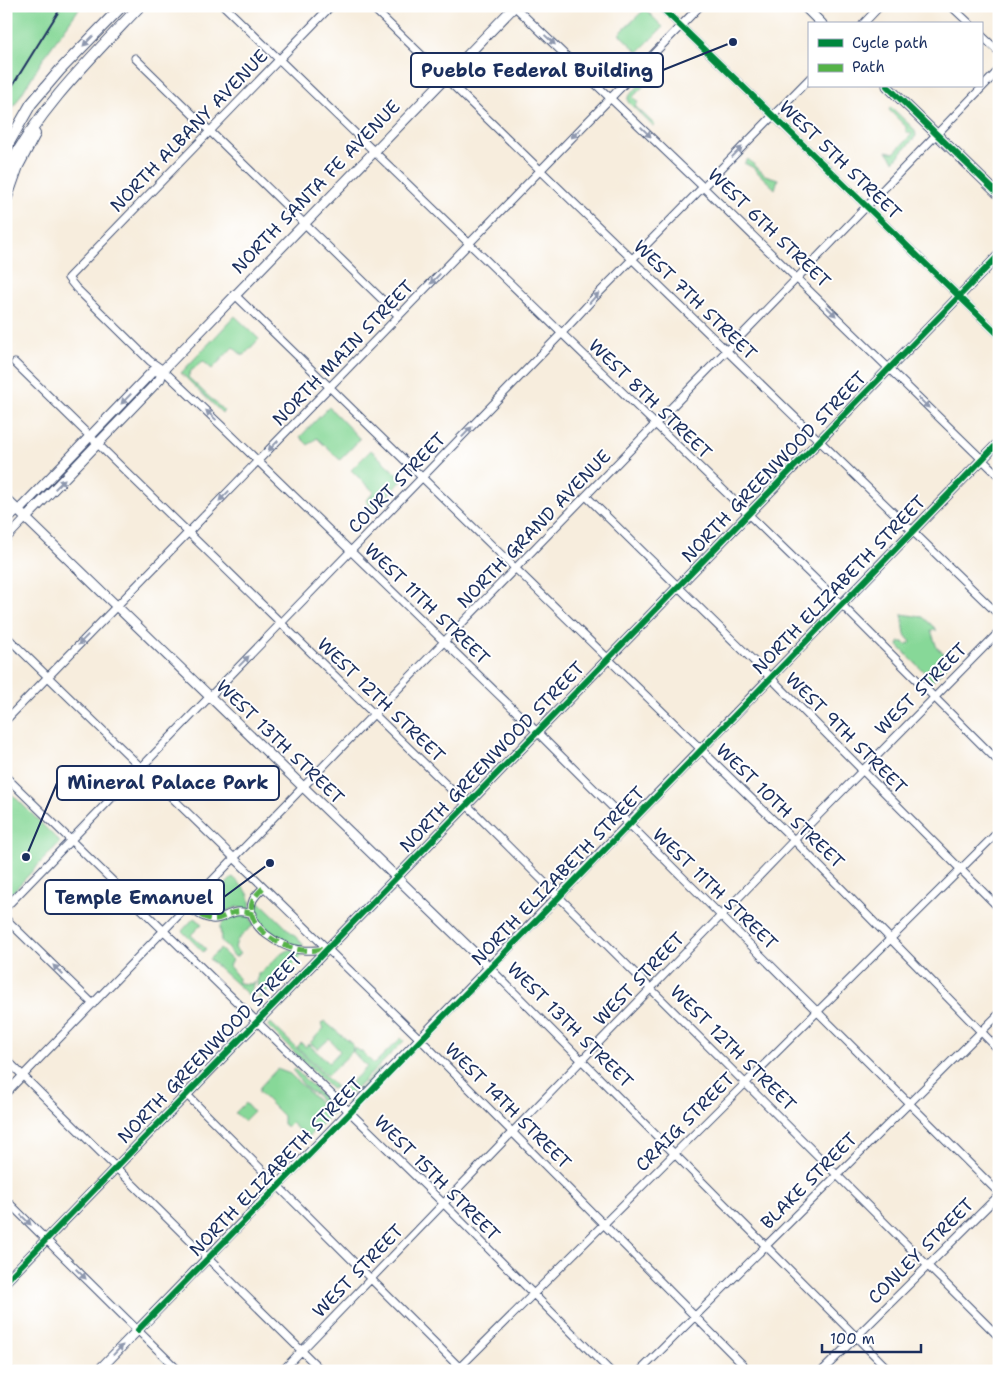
<svg xmlns="http://www.w3.org/2000/svg" width="1005" height="1377" font-family="'Shantell Sans',sans-serif">
<style>
.green{fill:#87d898;stroke:#51847b}
.lines{fill:none;stroke-linecap:round;stroke-linejoin:round}
.minor-casing{stroke:#3c4c71;stroke-width:9}
.major-casing{stroke:#3c4c71;stroke-width:11}
.highway-casing{stroke:#3c4c71;stroke-width:12}
.minor{stroke:#fff;stroke-width:7}
.major{stroke:#fff;stroke-width:9}
.highway{stroke:#fff;stroke-width:10}
.rail{stroke:#1b2f5e;stroke-width:2}
.quiet{stroke:#55b248;stroke-width:5;stroke-dasharray:10 5;stroke-linecap:butt}
.cycleway-casing{stroke:#fff;stroke-width:9}
.cycleway{stroke:#00873e;stroke-width:6}
.oneway{fill:#8d97ae}
.labels{text-anchor:middle;dominant-baseline:central;stroke-width:4;stroke-linejoin:round;paint-order:stroke}
.street-label{font-size:18px;fill:#1b2f5e;stroke:#fff}
.leader{fill:none;stroke:#1b2f5e;stroke-width:2}
.callout-dot{fill:#1b2f5e;stroke:#fff;stroke-width:2}
.callout{fill:#fff;stroke:#1b2f5e;stroke-width:2}
.callout-label{font-size:19px;text-anchor:middle;font-weight:bold;fill:#1b2f5e}
</style>
<rect width="100%" height="100%" fill="#fff"/>
<filter id="ink" filterUnits="userSpaceOnUse"><feTurbulence type="fractalNoise" baseFrequency=".02" numOctaves="2"/><feDisplacementMap in="SourceGraphic" scale="10" xChannelSelector="R" yChannelSelector="G"/><feConvolveMatrix kernelMatrix="1 2 1 2 8 2 1 2 1" color-interpolation-filters="sRGB"/></filter>
<filter id="wash" filterUnits="userSpaceOnUse"><feTurbulence type="fractalNoise" baseFrequency=".0096" numOctaves="4" result="noise"/><feDisplacementMap in="SourceGraphic" scale="20" xChannelSelector="R" yChannelSelector="G"/><feGaussianBlur stdDeviation="1.12" result="paint"/><feColorMatrix in="noise" values="0 0 0 0 0 0 0 0 0 0 0 0 0 0 0 0 0 1.4 0 .05"/><feComposite in="paint" operator="in"/></filter>
<g filter="url(#wash)">
<rect width="100%" height="100%" fill="#f7eddd"/>
<path class="green" d="M6 6H81L45 56 6 119Z
M645 9 663 27 638 52 619 34Z
M649 75 651 78 633 97 638 102 635 106 655 125 653 126 628 102V97Z
M891 107 915 130 916 136 894 161 887 151 894 153 912 134 906 132V127L889 110Z
M748 159 765 175 778 179 775 189 752 167 744 163Z
M235 316 259 339 243 356 233 347 212 369 203 361 191 371 188 377 224 411 222 413 181 373Z
M329 407 360 439 340 460 317 438 308 445 300 437Z
M371 450 403 480 374 509 366 501 374 492 351 470Z
M902 614 923 617 937 630H931L937 648 944 653 942 660 949 664 933 681 898 646 899 642H904L906 645 911 642 905 635Z
M6 788 60 842 6 899Z
M233 877C245 889 252 893 250 910L237 907 212 918 201 910Z
M255 901 261 903 303 944 302 948C277 941 254 930 255 901Z
M241 913 250 917 254 926C247 928 243 936 237 940L235 948 240 954 235 957 221 941 220 926 227 918Z
M194 918 202 924 191 935 206 949 203 952 182 931Z
M220 949 232 960 229 966 238 977V983L251 984 254 981 251 992 255 1001 209 959Z
M291 949 303 955 258 1001 261 992 257 984 258 974C270 967 277 953 291 949Z
M324 1021 353 1045 352 1052 327 1076 297 1047 301 1043 306 1047 308 1044 329 1063 340 1051 329 1039 318 1049 310 1043 324 1028 321 1024Z
M271 1023 336 1087 331 1089 268 1026Z
M401 1038 404 1041 348 1097 342 1091 367 1067 353 1052 354 1048 362 1052 374 1064Z
M380 1068 383 1070 350 1103H346Z
M277 1069 290 1074 324 1107 316 1094C305 1091 300 1079 293 1071L295 1069 336 1110 305 1140 303 1134 291 1123 287 1127 283 1124V1116L259 1092 260 1087Z
M245 1103 253 1112 244 1121 235 1113Z"/>
</g>
<g filter="url(#ink)">
<g class="lines">
<g class="minor-casing">
<path id="minor" d="M224 6 841 604 999 762
M331 6 68 278 76 288 150 361 163 370 227 431 535 730 999 1193
M371 6 999 615
M660 6 999 335
M951 6 970 24
M515 7 703 187 999 476
M863 24 880 6
M981 35 999 52
M135 58 399 316
M234 294 794 840 999 1050
M15 363 467 805 999 1337
M586 496 770 677 999 908
M6 522 18 511
M6 539 26 518
M6 636 421 1040 749 1371
M6 720 700 6
M6 777 444 1204 610 1371
M263 888C260 891 255 896 253 900 242 926 282 949 303 950 311 951 319 950 327 949
M6 907 561 334 595 297 809 79
M188 907C226 936 220 903 253 914
M6 919 93 1004
M490 968 890 1371
M6 1059 322 1371
M6 1093 999 70
M186 1094 463 1371
M6 1200 179 1371
M6 1367 10 1371
M282 1371 794 840 999 632
M456 1371 999 831
M640 1371 999 1014
M822 1371 999 1195"/>
</g>
<g class="major-casing">
<path id="major" d="M804 6 822 24
M887 86 999 195
M6 499 490 968
M18 511 153 371 163 370
M26 518 160 379 163 370 515 6
M6 1281 999 255
M98 1371 999 442"/>
</g>
<g class="highway-casing">
<path id="highway" d="M6 148 31 104 60 70 122 6
M6 172C40 107 91 58 140 6
M6 200 18 166 35 134"/>
</g>
<use href="#minor" class="minor"/>
<use href="#major" class="major"/>
<use href="#highway" class="highway"/>
<path class="rail" d="M6 96 62 6"/>
<path class="quiet" d="M263 888C260 891 255 896 253 900 242 926 282 949 303 950 311 951 319 950 327 949
M188 907C226 936 220 903 253 914"/>
<g class="cycleway-casing">
<path id="cycleway" d="M660 6 999 335
M887 86 999 195
M6 1281 999 255
M138 1330 350 1113 999 442"/>
</g>
<use href="#cycleway" class="cycleway"/>
</g>
<defs><path id="oneway-solid" d="M-6-.8H1V-3.2L6.5 0L1 3.2V.8H-6Z" transform="scale(1.25)"/></defs>
<g class="oneway">
<use href="#oneway-solid" transform="translate(550 40) rotate(43)"/>
<use href="#oneway-solid" transform="translate(88 41) rotate(134)"/>
<use href="#oneway-solid" transform="translate(646 132) rotate(44)"/>
<use href="#oneway-solid" transform="translate(576 133) rotate(134)"/>
<use href="#oneway-solid" transform="translate(737 152) rotate(-46)"/>
<use href="#oneway-solid" transform="translate(435 279) rotate(134)"/>
<use href="#oneway-solid" transform="translate(594 298) rotate(-48)"/>
<use href="#oneway-solid" transform="translate(831 311) rotate(45)"/>
<use href="#oneway-solid" transform="translate(126 399) rotate(134)"/>
<use href="#oneway-solid" transform="translate(924 403) rotate(44)"/>
<use href="#oneway-solid" transform="translate(211 415) rotate(-137)"/>
<use href="#oneway-solid" transform="translate(467 432) rotate(-46)"/>
<use href="#oneway-solid" transform="translate(273 446) rotate(134)"/>
<use href="#oneway-solid" transform="translate(60 484) rotate(-45)"/>
<use href="#oneway-solid" transform="translate(224 496) rotate(134)"/>
<use href="#oneway-solid" transform="translate(83 640) rotate(134)"/>
<use href="#oneway-solid" transform="translate(244 661) rotate(-46)"/>
<use href="#oneway-solid" transform="translate(58 970) rotate(-135)"/>
<use href="#oneway-solid" transform="translate(26 1220) rotate(44)"/>
<use href="#oneway-solid" transform="translate(81 1274) rotate(45)"/>
<use href="#oneway-solid" transform="translate(118 1350) rotate(-46)"/>
</g>
</g>
<g class="labels">
<g class="street-label">
<text transform="translate(189 131) rotate(-46)">NORTH ALBANY AVENUE</text>
<text transform="translate(840 160) rotate(44)">WEST 5TH STREET</text>
<text transform="translate(316 187) rotate(-46)">NORTH SANTA FE AVENUE</text>
<text transform="translate(769 228) rotate(44)">WEST 6TH STREET</text>
<text transform="translate(695 300) rotate(44)">WEST 7TH STREET</text>
<text transform="translate(343 353) rotate(-46)">NORTH MAIN STREET</text>
<text transform="translate(650 399) rotate(44)">WEST 8TH STREET</text>
<text transform="translate(774 467) rotate(-46)">NORTH GREENWOOD STREET</text>
<text transform="translate(397 483) rotate(-46)">COURT STREET</text>
<text transform="translate(534 529) rotate(-46)">NORTH GRAND AVENUE</text>
<text transform="translate(839 585) rotate(-46)">NORTH ELIZABETH STREET</text>
<text transform="translate(427 604) rotate(44)">WEST 11TH STREET</text>
<text transform="translate(921 689) rotate(-45)">WEST STREET</text>
<text transform="translate(381 700) rotate(44)">WEST 12TH STREET</text>
<text transform="translate(846 733) rotate(45)">WEST 9TH STREET</text>
<text transform="translate(280 742) rotate(44)">WEST 13TH STREET</text>
<text transform="translate(492 757) rotate(-46)">NORTH GREENWOOD STREET</text>
<text transform="translate(780 806) rotate(44)">WEST 10TH STREET</text>
<text transform="translate(558 876) rotate(-46)">NORTH ELIZABETH STREET</text>
<text transform="translate(715 889) rotate(44)">WEST 11TH STREET</text>
<text transform="translate(639 979) rotate(-46)">WEST STREET</text>
<text transform="translate(570 1025) rotate(45)">WEST 13TH STREET</text>
<text transform="translate(210 1048) rotate(-46)">NORTH GREENWOOD STREET</text>
<text transform="translate(733 1048) rotate(45)">WEST 12TH STREET</text>
<text transform="translate(508 1106) rotate(45)">WEST 14TH STREET</text>
<text transform="translate(685 1122) rotate(-45)">CRAIG STREET</text>
<text transform="translate(276 1167) rotate(-46)">NORTH ELIZABETH STREET</text>
<text transform="translate(437 1178) rotate(45)">WEST 15TH STREET</text>
<text transform="translate(809 1181) rotate(-45)">BLAKE STREET</text>
<text transform="translate(921 1251) rotate(-45)">CONLEY STREET</text>
<text transform="translate(358 1271) rotate(-46)">WEST STREET</text>
</g>
</g>
<path class="leader" d="M733 42L663 70M26 857L57 783M270 863L224 897"/>
<g class="callout-dot">
<circle cx="733" cy="42" r="5"/>
<circle cx="26" cy="857" r="5"/>
<circle cx="270" cy="863" r="5"/>
</g>
<g class="callout">
<rect x="411" y="53" width="252" height="34" rx="5"/>
<rect x="57" y="766" width="222" height="34" rx="5"/>
<rect x="45" y="880" width="179" height="34" rx="5"/>
</g>
<g class="callout-label">
<text x="537" y="77">Pueblo Federal Building</text>
<text x="168" y="789">Mineral Palace Park</text>
<text x="134" y="904">Temple Emanuel</text>
</g>
<rect width="1005" height="1377" fill="none" stroke="#fff" stroke-width="25"/>
<rect x="808" y="22" width="175" height="65" fill="#ffffff" stroke="#a4acbf"/>
<rect x="818" y="39" width="25" height="8" fill="#00873e" stroke="#a4acbf"/>
<text x="852" y="48" font-size="15" fill="#1b2f5e">Cycle path</text>
<rect x="818" y="64" width="25" height="8" fill="#55b248" stroke="#a4acbf"/>
<text x="852" y="72" font-size="15" fill="#1b2f5e">Path</text>
<path d="M822 1344v8h99v-8" fill="none" stroke="#1b2f5e" stroke-width="2.5"/>
<text x="830" y="1344" font-size="15" fill="#1b2f5e" stroke="#ffffff" stroke-width="4" paint-order="stroke">100 m</text>
</svg>
